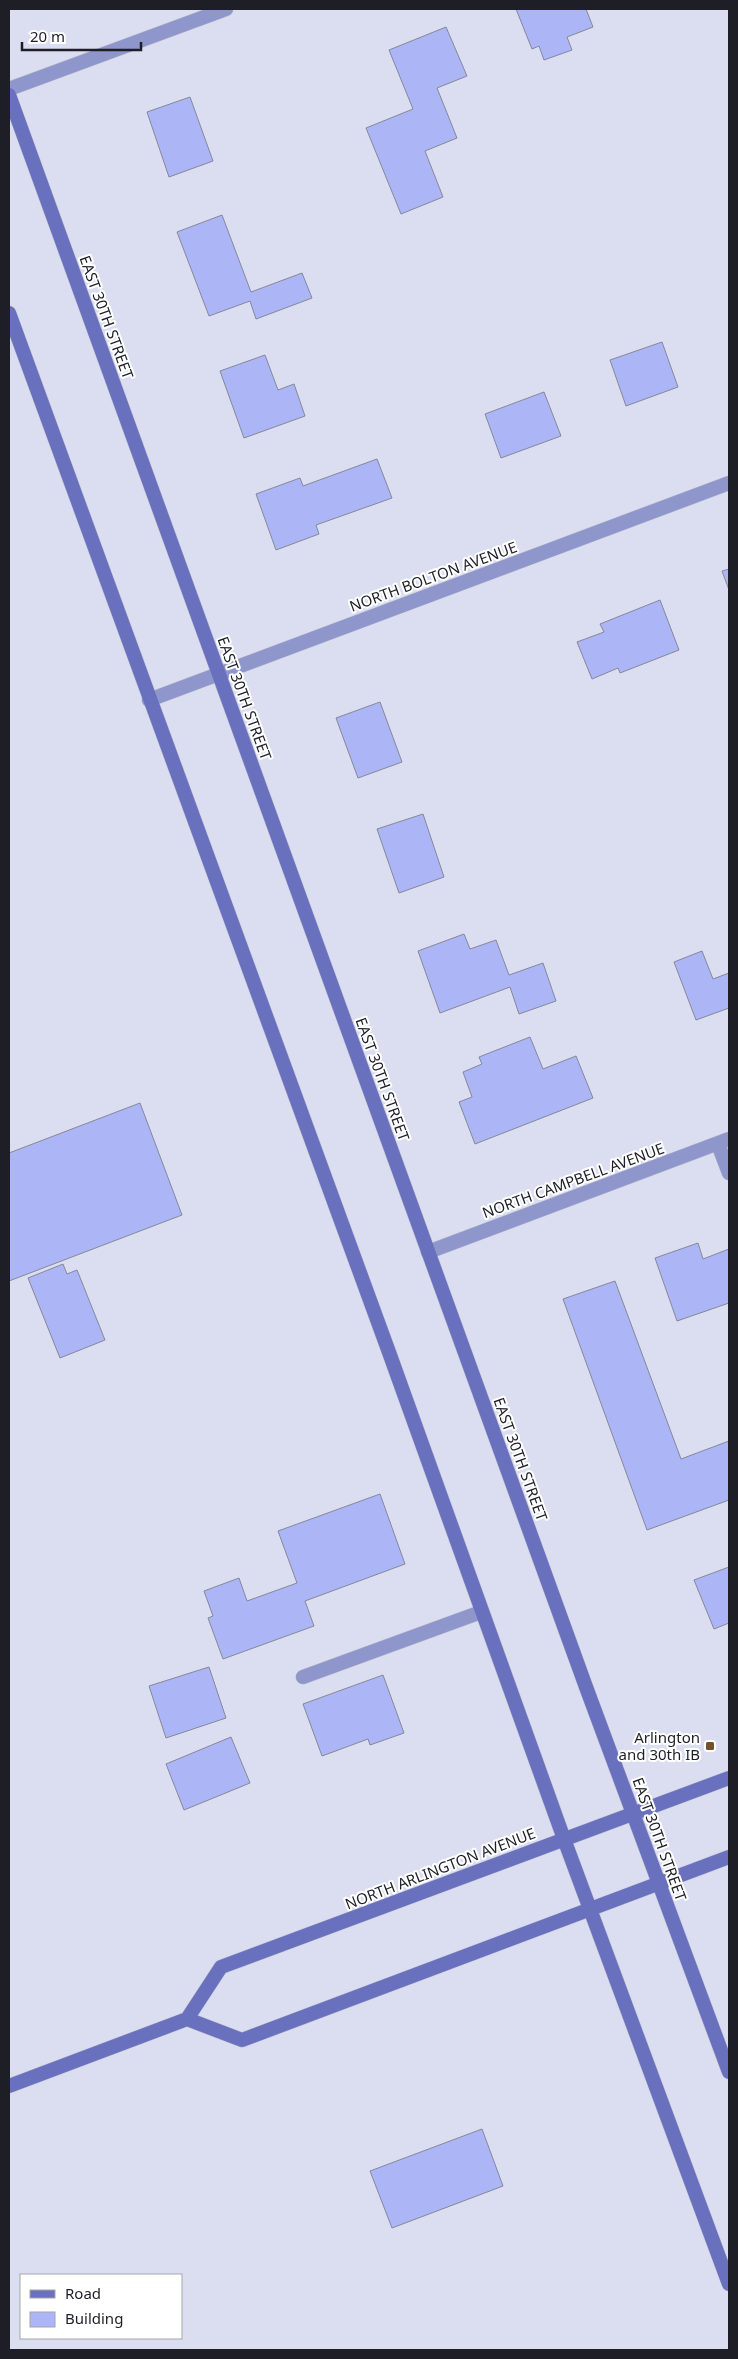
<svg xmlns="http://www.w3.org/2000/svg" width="738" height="2359" font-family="'Noto Sans',sans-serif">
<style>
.building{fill:#acb5f5;stroke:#858899}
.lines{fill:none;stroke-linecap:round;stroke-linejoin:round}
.service-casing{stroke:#b9bccc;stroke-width:15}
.minor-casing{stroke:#b9bccc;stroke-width:15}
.secondary-casing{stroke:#b9bccc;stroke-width:15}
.service{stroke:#8e96cb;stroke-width:14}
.minor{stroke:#8e96cb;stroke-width:14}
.secondary{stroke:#6970be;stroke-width:14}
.poi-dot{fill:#735029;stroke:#fff;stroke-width:2}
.labels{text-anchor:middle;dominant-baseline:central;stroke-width:4;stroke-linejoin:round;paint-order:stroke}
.street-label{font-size:15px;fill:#1e1f26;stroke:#fff}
.poi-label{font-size:15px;fill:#1e1f26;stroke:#fff;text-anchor:end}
</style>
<rect width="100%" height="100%" fill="#dbdef0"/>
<path class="building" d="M516 9H586L593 27 567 37 572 50 544 60 539 46 532 49Z
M446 27 467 76 437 88 457 138 425 151 443 197 401 214 366 128 413 109 389 50Z
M190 97 213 161 169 177 147 112Z
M222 215 251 292 302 273 312 298 256 319 250 301 209 316 177 232Z
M662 342 678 387 626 406 610 360Z
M265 355 278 390 294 384 305 416 244 438 220 371Z
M544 392 561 436 501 458 485 414Z
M377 459 392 498 316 525 319 534 276 550 256 494 300 478 303 486Z
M729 569V590L722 571Z
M660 600 679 650 620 673 618 668 592 679 577 642 604 632 600 624Z
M380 702 402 762 358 778 336 718Z
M423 814 444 877 399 893 377 829Z
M464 934 470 949 496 940 509 975 543 963 556 1001 519 1014 510 987 440 1013 418 951Z
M702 951 713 979 729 973V1008L696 1020 674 962Z
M530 1037 543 1069 576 1056 593 1098 475 1144 459 1102 472 1097 463 1072 482 1064 479 1057Z
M140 1103 182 1215 9 1281V1153Z
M698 1243 703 1259 729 1249V1303L677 1321 655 1258Z
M63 1264 67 1274 77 1270 105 1340 60 1358 28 1278Z
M615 1281 681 1459 729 1441V1500L647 1530 563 1299Z
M380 1494 405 1564 305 1601 314 1626 223 1659 208 1618 213 1616 204 1591 239 1578 247 1601 297 1583 278 1531Z
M729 1567V1623L714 1629 694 1580Z
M209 1667 226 1718 166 1738 149 1686Z
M383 1675 404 1733 370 1745 368 1739 322 1756 303 1704Z
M231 1737 250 1783 184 1810 166 1764Z
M482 2129 503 2186 392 2228 370 2171Z"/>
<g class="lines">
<g class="service-casing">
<path id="service" d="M718 1144 729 1173
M303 1677 481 1612"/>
</g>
<g class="minor-casing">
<path id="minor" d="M9 89 226 9
M149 700 729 483
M428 1252 729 1139"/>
</g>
<g class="secondary-casing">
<path id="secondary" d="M9 95 586 1687 729 2072
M9 313 390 1355 564 1839 729 2284
M187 2019 242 2040 729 1857
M9 2086 187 2019 221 1967 729 1778"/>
</g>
<use href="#service" class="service"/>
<use href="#minor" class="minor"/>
<use href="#secondary" class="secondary"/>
</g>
<rect class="poi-dot" x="705" y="1741" width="10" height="10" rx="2.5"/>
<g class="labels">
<g class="street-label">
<text transform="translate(107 317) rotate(70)">EAST 30TH STREET</text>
<text transform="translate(433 576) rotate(-20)">NORTH BOLTON AVENUE</text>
<text transform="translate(245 698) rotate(70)">EAST 30TH STREET</text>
<text transform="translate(383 1079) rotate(70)">EAST 30TH STREET</text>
<text transform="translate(573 1180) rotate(-20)">NORTH CAMPBELL AVENUE</text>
<text transform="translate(521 1459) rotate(70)">EAST 30TH STREET</text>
<text transform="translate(660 1839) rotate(70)">EAST 30TH STREET</text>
<text transform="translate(440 1868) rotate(-21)">NORTH ARLINGTON AVENUE</text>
</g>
<g class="poi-label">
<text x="700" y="1737">Arlington<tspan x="700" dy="17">and 30th IB</tspan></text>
</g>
</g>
<rect width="738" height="2359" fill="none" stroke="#1e1f26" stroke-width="20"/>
<rect x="20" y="2274" width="162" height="65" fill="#ffffff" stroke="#a5a5a8"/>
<rect x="30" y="2290" width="25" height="8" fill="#6970be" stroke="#a5a5a8"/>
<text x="65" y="2299" font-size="15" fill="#1e1f26">Road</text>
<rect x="30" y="2312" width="25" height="15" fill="#acb5f5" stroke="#a5a5a8"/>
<text x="65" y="2324" font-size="15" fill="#1e1f26">Building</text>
<path d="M22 42v8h119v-8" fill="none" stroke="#1e1f26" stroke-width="2.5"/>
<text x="30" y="42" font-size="15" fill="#1e1f26" stroke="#ffffff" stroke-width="4" paint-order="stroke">20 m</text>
</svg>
